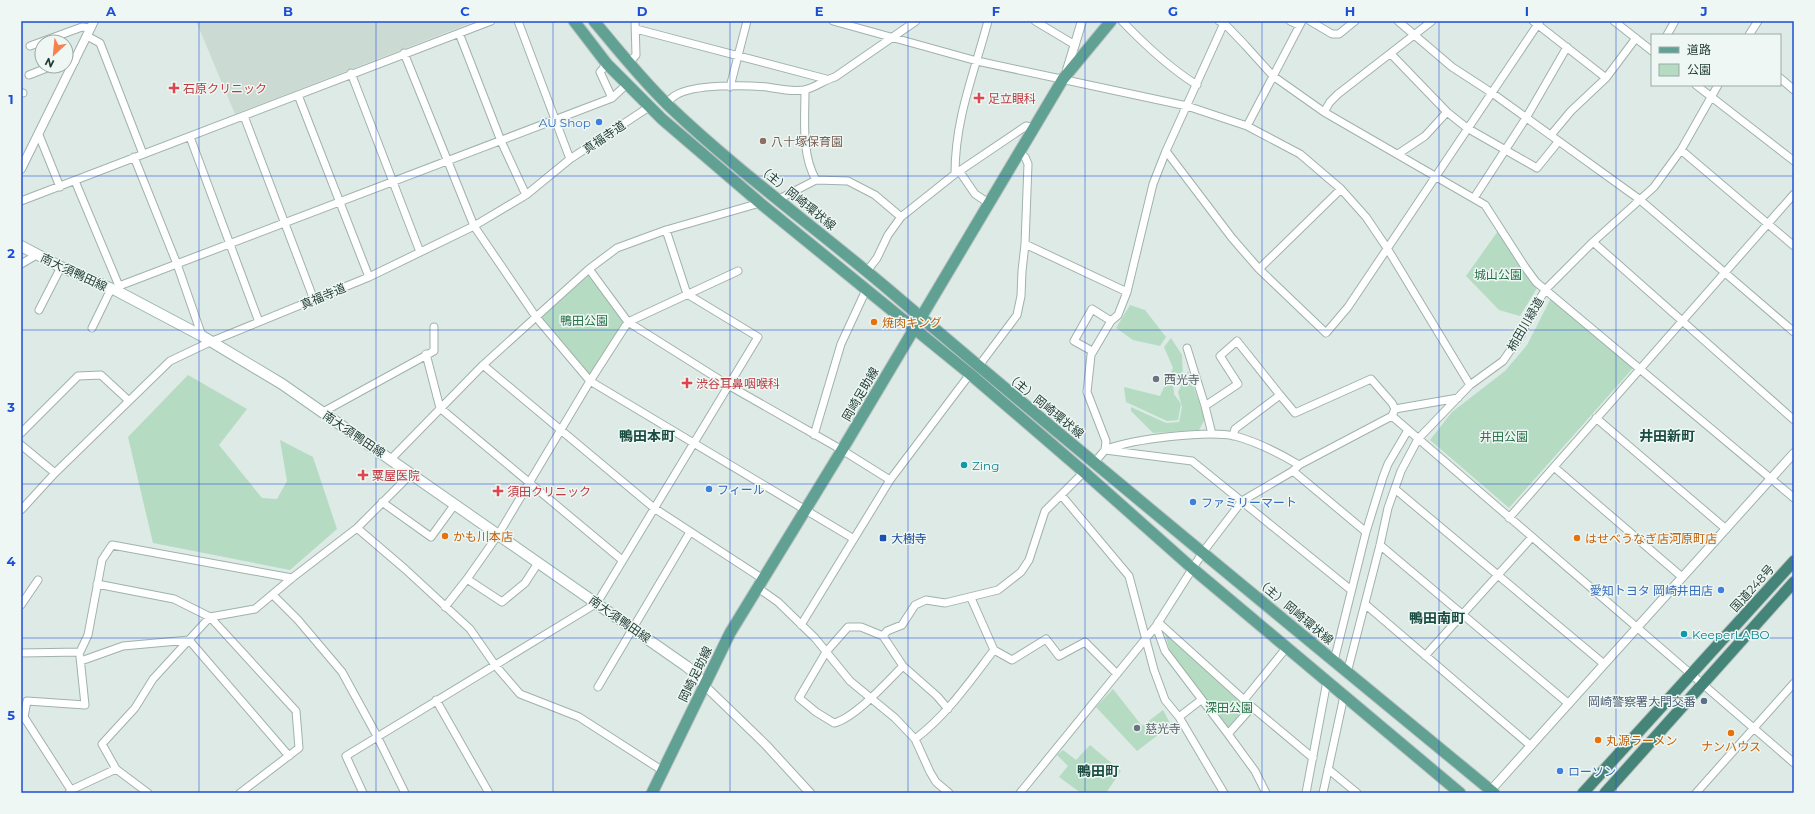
<svg xmlns="http://www.w3.org/2000/svg" width="1815" height="814" font-family="Montserrat,'Noto Sans JP',sans-serif">
<style>
.built{fill:#ccdad4}
.green{fill:#b5dcc2}
.lines{fill:none;stroke-linecap:round;stroke-linejoin:round}
.minor-casing{stroke:#a0b2ac;stroke-width:9}
.tertiary-casing{stroke:#a0b2ac;stroke-width:10}
.secondary-casing{stroke:#9cb6ae;stroke-width:12}
.primary-casing{stroke:#bcc4c2;stroke-width:13}
.trunk-casing{stroke:#bcc4c2;stroke-width:13}
.minor{stroke:#fff;stroke-width:7}
.tertiary{stroke:#fff;stroke-width:8}
.secondary{stroke:#fff;stroke-width:10}
.primary{stroke:#60a194;stroke-width:11}
.trunk{stroke:#458478;stroke-width:11}
.grid{fill:none;stroke:#1d4ed8;stroke-width:1;stroke-opacity:0.55}
.health-dot{fill:#e0444e;stroke:#eef7f3;stroke-width:1.5}
.shop-dot{fill:#3f7fe0;stroke:#eef7f3;stroke-width:1.5}
.education-dot{fill:#8d6e63;stroke:#eef7f3;stroke-width:1.5}
.food-dot{fill:#e8710a;stroke:#eef7f3;stroke-width:1.5}
.worship-dot{fill:#6b7280;stroke:#eef7f3;stroke-width:1.5}
.culture-dot{fill:#0f9aa8;stroke:#eef7f3;stroke-width:1.5}
.transit-dot{fill:#1a4fb4;stroke:#eef7f3;stroke-width:1.5}
.service-dot{fill:#5c6f8a;stroke:#eef7f3;stroke-width:1.5}
.labels{text-anchor:middle;dominant-baseline:central;stroke-width:3;stroke-linejoin:round;paint-order:stroke}
.health-label{font-size:12px;fill:#be3a42;stroke:#eef7f3;text-anchor:start}
.shop-label{font-size:12px;fill:#366cbe;stroke:#eef7f3;text-anchor:start}
.street-label{font-size:12px;fill:#1f3a34;stroke:#eef7f3}
.education-label{font-size:12px;fill:#785e54;stroke:#eef7f3;text-anchor:start}
.park-label{font-size:12px;fill:#287148;stroke:#eef7f3}
.food-label{font-size:12px;fill:#c56008;stroke:#eef7f3;text-anchor:start}
.worship-label{font-size:12px;fill:#5b616d;stroke:#eef7f3;text-anchor:start}
.culture-label{font-size:12px;fill:#0d838f;stroke:#eef7f3;text-anchor:start}
.transit-label{font-size:12px;fill:#164399;stroke:#eef7f3;text-anchor:start}
.service-label{font-size:12px;fill:#4e5e75;stroke:#eef7f3;text-anchor:end}
.quarter-label{font-size:14px;font-weight:bold;fill:#1a4c42;stroke:#eef7f3}
.neatline{fill:none;stroke:#1d4ed8;stroke-width:1.5}
.grid-label{font-size:13px;text-anchor:middle;font-weight:bold;fill:#1d4ed8}
</style>
<rect width="100%" height="100%" fill="#ddeae5"/>
<path class="built" d="M196 21H476L235 114Z"/>
<path class="green" d="M1498 231 1537 288 1520 316 1499 310 1466 276Z
M588 274 624 322 589 376 539 317Z
M1552 296 1633 368 1509 508 1430 440 1452 412 1505 371 1527 345Z
M1130 305 1145 310 1166 337 1160 346 1133 340 1116 328Z
M1171 338 1182 355 1183 379 1173 382 1174 394 1181 404 1178 420 1167 421 1126 402 1124 387 1160 396 1173 368 1164 347Z
M1188 371 1205 419 1199 430 1153 433 1131 411V407L1166 423 1179 422 1182 407 1178 392Z
M188 375 247 409 219 445 262 498 277 499 287 481 280 440 313 457 337 529 290 570 153 543 128 437Z
M1164 630 1247 706 1228 728 1170 652Z
M1113 689 1142 726 1163 710 1171 725 1137 751 1096 707Z
M1090 745 1121 771 1106 793H1081L1059 777 1068 766 1057 755 1063 750 1076 760Z"/>
<g class="lines">
<g class="minor-casing">
<path id="minor" d="M518 21 570 159
M833 21 977 61 1187 106 1247 126 1300 154 1341 189 1366 217 1387 248 1470 385
M1035 21 1075 45
M1122 21C1145 45 1168 67 1197 85
M1219 21 1224 23 1245 45 1273 76 1324 112 1485 205 1525 267 1536 282 1794 498
M1290 21 1299 25
M1310 21 1332 34H1339L1355 21
M1398 21 1452 67 1492 93 1639 199 1794 332
M1533 21 1606 78
M1614 21 1652 51
M636 29 826 79
M459 33 501 141 526 195
M1667 35 1675 21
M1749 35 1758 21
M87 36 100 43 143 154
M30 46 82 27 91 28
M404 53 474 226 536 317 590 381 854 539
M1391 54 1447 112 1467 128 1537 168 1558 142
M66 61H75
M629 63 636 55 635 21
M607 64 600 72 612 98
M351 73 420 252
M29 75 52 66
M1780 78 1794 90
M1696 85 1794 161
M730 87 747 21
M805 90C805 119 801 154 816 180
M21 93H23
M298 95 369 277
M666 104C669 101 672 97 676 95 694 84 745 85 767 87 779 89 791 92 804 90 815 88 824 80 835 77L916 21
M1324 112 1330 102 1338 94 1432 21
M244 116 314 300
M1247 126 1302 21
M39 135 60 187
M1551 135 1571 111 1606 78 1636 38
M190 137 259 322
M1681 150 1794 246
M1166 151 1232 238 1259 269 1326 333 1348 307 1540 21
M1398 154 1425 136 1447 112
M134 157 177 264 202 336
M960 172 975 194 990 204
M955 174C955 118 974 74 988 21
M75 181 119 286
M1474 198 1526 118 1567 47
M779 199 816 180 848 181 875 195 901 217
M21 201 491 21
M1593 242 1794 420
M1025 244 1127 292
M21 264 38 254
M589 269 628 322 728 385 842 450 890 480
M1259 269 1341 189
M867 271 877 258 888 235 901 217 955 174 1026 126 1035 128
M117 291 119 286 612 98 627 84
M39 310 61 267
M92 328 111 289
M1187 348 1205 406 1212 434
M1092 351 1074 341 1092 309 1111 321
M426 354 440 408 622 560
M483 365 654 508 763 579
M978 367 1017 315 1021 296 1022 271 1025 244 1028 164 1025 157 1020 153
M1280 395 1295 413 1371 379 1392 403 1395 409 1392 416
M1205 406 1238 384 1220 356 1237 341 1280 395 1235 429 1233 436
M1395 409 1458 398
M323 412 434 351V327
M1596 418 1726 529
M21 433 78 376 101 375 128 400
M814 435 841 344 866 290
M21 445 55 473
M1107 449C1134 439 1207 430 1235 436 1257 442 1279 453 1299 465
M1105 450 1192 461 1351 590
M391 459 483 365 589 269 617 248 666 230 760 203
M1094 463 1105 450 1106 441 1087 392 1091 355 1111 321 1118 315 1127 292 1153 184 1166 151 1225 21
M1554 467 1682 577
M1293 471 1366 532
M1395 489 1604 664
M1062 496 1129 576 1154 670 1165 700 1179 717 1224 793
M382 502 431 537 455 504
M21 510 55 473 170 361 210 342 369 277 474 226 526 195 570 159 649 107
M1509 518 1794 194
M357 528 405 569 470 629 495 665 520 694 579 717 663 771
M1380 545 1569 704
M467 579 502 602 525 583 538 563
M97 584 174 599 210 617 296 711 299 748 240 793
M758 588 778 602 815 638 850 681 895 718 915 739 930 772 936 782 949 793
M273 595 298 620 342 672 377 736 405 793
M1365 604 1531 746
M21 605 38 580
M445 607 467 579 498 535 590 381 628 322 738 271
M801 625 890 480 970 374
M1156 626 1165 651 1228 734 1252 707 1158 622
M883 636 903 666 937 696 948 709
M994 650 1012 660 1046 639 1059 656 1085 642 1117 674
M21 653 80 652 88 635 102 560 112 545 292 578
M1425 656 1532 537
M81 661 123 646 189 640 289 756
M1334 661 1366 532 1383 477 1388 464 1408 430
M903 666C887 682 855 718 834 723L816 712 799 698 826 652 848 627H861L883 636 887 631 902 625 915 605 926 600 945 603 998 590 1021 572 1029 560 1045 511 1084 472
M1347 673 1380 545 1388 508 1401 471 1418 439 1470 385 1503 361 1521 335 1535 306 1546 289 1593 242 1654 187 1681 150 1718 85
M598 687 690 532
M436 700 489 793
M1244 700 1287 647
M1252 707 1313 758
M1179 717 1201 700
M1228 734 1255 771 1266 793
M915 739C947 715 970 681 994 650L971 598
M1328 769 1357 793
M71 790 116 769
M69 793 71 790 24 717 27 701 85 705 80 657
M148 793 116 769 102 744 135 708 153 679 210 617 255 609 292 578 357 528 411 474
M363 793 346 756 597 603 758 337 687 294 666 230
M1020 793 1156 626 1203 552 1242 501 1293 471 1299 465 1392 416 1794 763
M1306 793 1327 681
M1323 793 1344 696
M1696 793 1794 683"/>
</g>
<g class="tertiary-casing">
<path id="tertiary" d="M1067 70 1082 21
M21 169 94 21
M704 685 766 745 810 793
M1491 790 1794 453"/>
</g>
<g class="secondary-casing">
<path id="secondary" d="M21 246 61 267 117 291 202 336 282 384 686 666 695 673 704 685"/>
</g>
<g class="primary-casing">
<path id="primary" d="M574 21 607 64 662 119 760 203 970 374 1084 472 1192 568 1460 793
M594 21C618 50 642 80 669 106 738 172 816 228 889 290 1088 460 1292 626 1494 793
M652 793 730 633 842 450 1063 79 1111 21"/>
</g>
<g class="trunk-casing">
<path id="trunk" d="M1583 793 1794 561
M1605 793 1794 582"/>
</g>
<use href="#minor" class="minor"/>
<use href="#tertiary" class="tertiary"/>
<use href="#secondary" class="secondary"/>
<use href="#primary" class="primary"/>
<use href="#trunk" class="trunk"/>
</g>
<path class="grid" d="M199 21V793M376 21V793M553 21V793M730 21V793M908 21V793M1085 21V793M1262 21V793M1439 21V793M1616 21V793M21 176H1794M21 330H1794M21 484H1794M21 638H1794"/>
<g class="health-dot">
<path d="M172 82h4v4h4v4h-4v4h-4v-4h-4v-4h4z"/>
<path d="M977 92h4v4h4v4h-4v4h-4v-4h-4v-4h4z"/>
<path d="M685 377h4v4h4v4h-4v4h-4v-4h-4v-4h4z"/>
<path d="M361 469h4v4h4v4h-4v4h-4v-4h-4v-4h4z"/>
<path d="M496 485h4v4h4v4h-4v4h-4v-4h-4v-4h4z"/>
</g>
<g class="shop-dot">
<circle cx="599" cy="122" r="4"/>
<circle cx="709" cy="489" r="4"/>
<circle cx="1193" cy="502" r="4"/>
<circle cx="1721" cy="590" r="4"/>
<circle cx="1560" cy="771" r="4"/>
</g>
<circle class="education-dot" cx="763" cy="141" r="4"/>
<g class="food-dot">
<circle cx="874" cy="322" r="4"/>
<circle cx="445" cy="536" r="4"/>
<circle cx="1577" cy="538" r="4"/>
<circle cx="1731" cy="733" r="4"/>
<circle cx="1598" cy="740" r="4"/>
</g>
<g class="worship-dot">
<circle cx="1156" cy="379" r="4"/>
<circle cx="1137" cy="728" r="4"/>
</g>
<g class="culture-dot">
<circle cx="964" cy="465" r="4"/>
<circle cx="1684" cy="634" r="4"/>
</g>
<rect class="transit-dot" x="879" y="534" width="8" height="8" rx="2"/>
<circle class="service-dot" cx="1704" cy="701" r="4"/>
<g class="labels">
<g class="health-label">
<text x="183" y="88">石原クリニック</text>
<text x="988" y="98">足立眼科</text>
<text x="696" y="383">渋谷耳鼻咽喉科</text>
<text x="372" y="475">粟屋医院</text>
<text x="507" y="491">須田クリニック</text>
</g>
<g class="shop-label">
<text x="591" y="122" text-anchor="end">AU Shop</text>
<text x="717" y="489">フィール</text>
<text x="1201" y="502">ファミリーマート</text>
<text x="1713" y="590" text-anchor="end">愛知トヨタ 岡崎井田店</text>
<text x="1568" y="771">ローソン</text>
</g>
<g class="street-label">
<text transform="translate(604 137) rotate(-34)">真福寺道</text>
<text transform="translate(797 197) rotate(39)">（主）岡崎環状線</text>
<text transform="translate(74 272) rotate(25)">南大須鴨田線</text>
<text transform="translate(323 296) rotate(-23)">真福寺道</text>
<text transform="translate(1525 324) rotate(-60)">柿田川緑道</text>
<text transform="translate(860 394) rotate(-60)">岡崎足助線</text>
<text transform="translate(1045 405) rotate(39)">（主）岡崎環状線</text>
<text transform="translate(354 434) rotate(34)">南大須鴨田線</text>
<text transform="translate(1752 588) rotate(-48)">国道248号</text>
<text transform="translate(1295 611) rotate(40)">（主）岡崎環状線</text>
<text transform="translate(620 619) rotate(35)">南大須鴨田線</text>
<text transform="translate(695 674) rotate(-64)">岡崎足助線</text>
</g>
<g class="education-label">
<text x="771" y="141">八十塚保育園</text>
</g>
<g class="park-label">
<text x="1498" y="274">城山公園</text>
<text x="584" y="320">鴨田公園</text>
<text x="1504" y="436">井田公園</text>
<text x="1229" y="707">深田公園</text>
</g>
<g class="food-label">
<text x="882" y="322">焼肉キング</text>
<text x="453" y="536">かも川本店</text>
<text x="1585" y="538">はせべうなぎ店河原町店</text>
<text x="1606" y="740">丸源ラーメン</text>
<text x="1731" y="746" text-anchor="middle">ナンハウス</text>
</g>
<g class="worship-label">
<text x="1164" y="379">西光寺</text>
<text x="1145" y="728">慈光寺</text>
</g>
<g class="culture-label">
<text x="972" y="465">Zing</text>
<text x="1692" y="634">KeeperLABO</text>
</g>
<g class="transit-label">
<text x="891" y="538">大樹寺</text>
</g>
<g class="service-label">
<text x="1696" y="701">岡崎警察署大門交番</text>
</g>
<g class="quarter-label">
<text x="647" y="436">鴨田本町</text>
<text x="1667" y="436">井田新町</text>
<text x="1437" y="618">鴨田南町</text>
<text x="1098" y="771">鴨田町</text>
</g>
</g>
<rect width="1815" height="814" fill="none" stroke="#eef7f3" stroke-width="44"/>
<rect x="1651" y="34" width="130" height="52" fill="#eef7f3" stroke="#9baba7"/>
<rect x="1659" y="47" width="20" height="6" fill="#60a194" stroke="#9baba7"/>
<text x="1687" y="54" font-size="12" fill="#1f3a34">道路</text>
<rect x="1659" y="64" width="20" height="12" fill="#b5dcc2" stroke="#9baba7"/>
<text x="1687" y="74" font-size="12" fill="#1f3a34">公園</text>
<g transform="translate(54 54) rotate(207)"><circle r="19" fill="#eef7f3" stroke="#9baba7"/>
<path d="M0-3L7 15L0 10L-7 15Z" fill="#f6814f"/>
<text y="-6" font-size="11" font-weight="bold" text-anchor="middle" fill="#1f3a34">N</text>
</g>
<rect x="22" y="22" width="1771" height="770" class="neatline"/>
<g class="grid-label">
<text x="111" y="16">A</text>
<text x="288" y="16">B</text>
<text x="465" y="16">C</text>
<text x="642" y="16">D</text>
<text x="819" y="16">E</text>
<text x="996" y="16">F</text>
<text x="1173" y="16">G</text>
<text x="1350" y="16">H</text>
<text x="1527" y="16">I</text>
<text x="1704" y="16">J</text>
<text x="11" y="104">1</text>
<text x="11" y="258">2</text>
<text x="11" y="412">3</text>
<text x="11" y="566">4</text>
<text x="11" y="720">5</text>
</g>
</svg>
